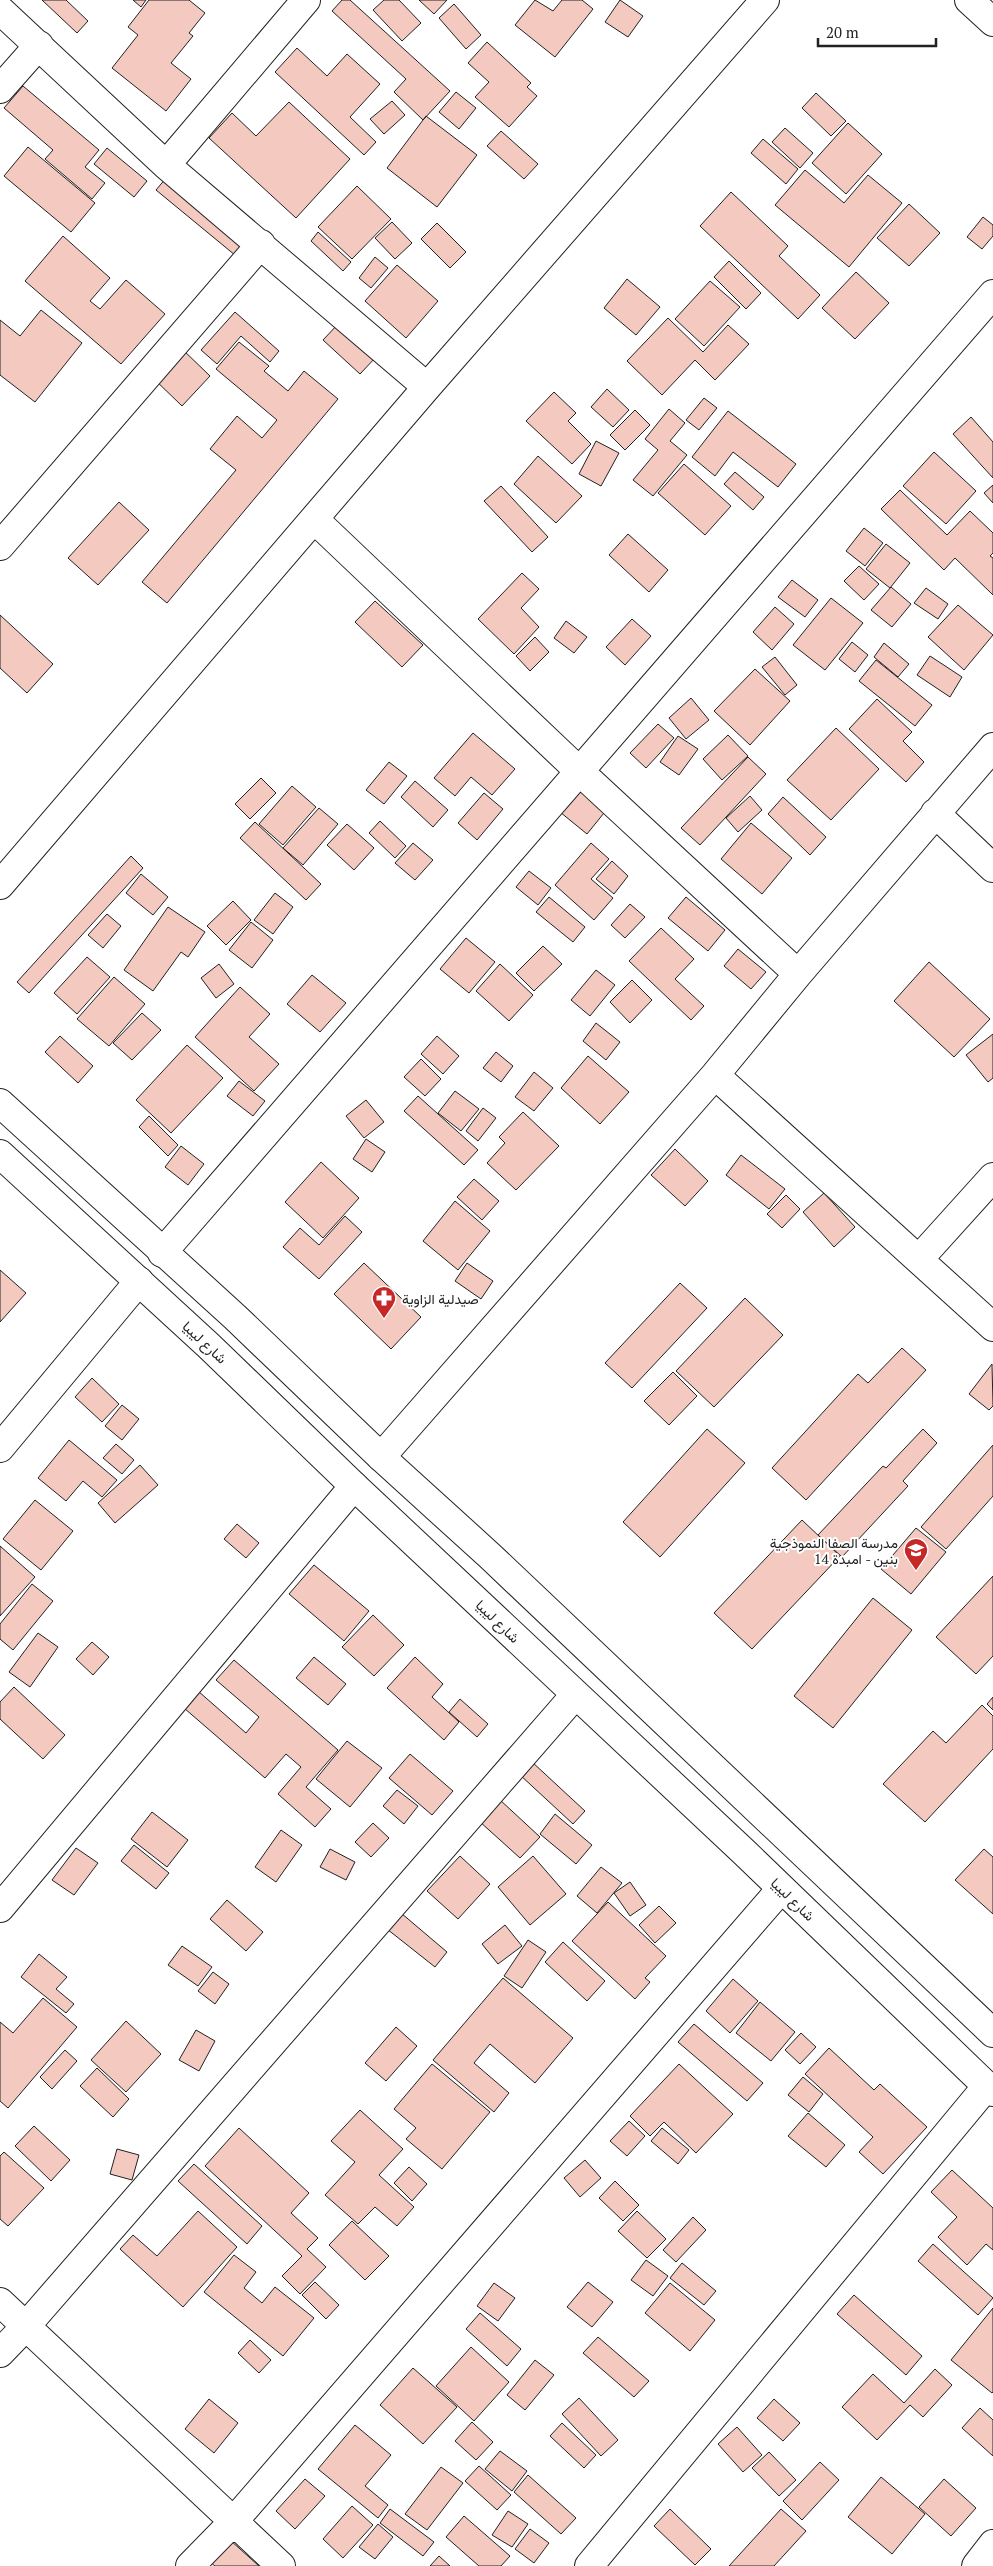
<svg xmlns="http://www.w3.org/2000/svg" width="993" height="2566" font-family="'PT Serif',Vazirmatn,serif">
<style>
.building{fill:#f3c9c0;stroke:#222}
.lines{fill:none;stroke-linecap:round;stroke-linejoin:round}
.minor-casing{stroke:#222;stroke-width:30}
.secondary-casing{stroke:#222;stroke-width:30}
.minor{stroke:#fff;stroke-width:28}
.secondary{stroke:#fff;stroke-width:28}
.labels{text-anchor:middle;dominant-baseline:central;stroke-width:4;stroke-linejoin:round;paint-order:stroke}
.poi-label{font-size:14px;fill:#222;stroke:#fff;text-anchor:start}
.street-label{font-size:14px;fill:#222;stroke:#fff}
</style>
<rect width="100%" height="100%" fill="#fff"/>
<path class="building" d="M42 0H66L88 21 77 33Z
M133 0H146L141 7Z
M149 0H189L205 13 189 33 193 36 171 63 191 79 166 111 112 68 138 35 128 27Z
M342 0H350L450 91 423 120 394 92 406 79 332 11Z
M384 0H399L421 23 402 41 373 10Z
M419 0H447L434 14Z
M535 0 553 11 562 0H582L593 9 555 57 515 25Z
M620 0 643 16 628 37 605 22Z
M454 4 481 35 466 49 439 18Z
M487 42 531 83 527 87 537 96 509 127 475 97 489 82 468 63Z
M297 48 327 76 347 54 380 84 350 117 376 142 364 155 275 72Z
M23 86 99 150 85 167 105 183 92 199 45 159 53 150 4 108Z
M456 92 476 108 459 129 439 112Z
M816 93 846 121 831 136 802 108Z
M392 101 405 115 384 134 370 119Z
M289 102 350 159 296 218 209 138 232 113 256 136Z
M426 116 477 155 437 207 387 168Z
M848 123 882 154 846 194 812 163Z
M785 128 813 153 800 168 772 142Z
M501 131 538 164 524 179 487 146Z
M763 139 798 169 786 184 751 153Z
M28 147 95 203 71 232 4 176Z
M107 148 147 181 134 197 94 164Z
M805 170 844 203 868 175 902 203 849 267 775 205Z
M172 171 257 241 241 260 156 190Z
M357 186 391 219 352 259 318 227Z
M731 192 788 246 779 256 820 295 798 319 700 226Z
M909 204 940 233 909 266 877 238Z
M983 217 993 225V236L982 249 967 237Z
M392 222 412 243 395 259 375 238Z
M437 223 466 252 450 268 421 239Z
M318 232 351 262 343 271 311 241Z
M63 236 110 278 90 301 100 309 126 280 165 314 121 364 25 281Z
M375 257 388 268 371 288 359 278Z
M729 261 761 293 746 309 714 277Z
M397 265 438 301 406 338 365 301Z
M856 272 889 303 855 339 822 308Z
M627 279 660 307 636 335 604 308Z
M710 281 740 307 704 346 675 319Z
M41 310 82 343 35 402 0 375V320L20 336Z
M235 312 279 351 270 362 241 336 217 364 201 350Z
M668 318 703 352 728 325 749 344 715 380 695 360 662 395 627 361Z
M339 323 376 357 360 374 323 340Z
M239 342 269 366 264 371 288 391 304 371 338 399 167 603 142 582 236 470 210 449 237 416 262 438 277 420 216 369Z
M179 346 210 376 182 406 151 376Z
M607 389 629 410 613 427 591 407Z
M554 392 576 413 568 421 591 444 572 464 526 421Z
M704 398 717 408 699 430 686 420Z
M669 409 685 423 670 441 687 455 653 496 633 480 658 450 645 439Z
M635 410 650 425 625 450 610 435Z
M728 411 796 464 778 487 733 452 715 476 692 457Z
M971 417 993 442V478L953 434Z
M596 441 619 453 601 486 579 474Z
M934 452 976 491 946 524 903 486Z
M538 456 582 496 556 523 514 484Z
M684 464 731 506 705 535 658 493Z
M735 472 764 497 753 510 724 484Z
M993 485V503L984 493Z
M501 486 548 537 532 552 484 501Z
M900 490 947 535 970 511 993 533V553L990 556 993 558V595L955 558 944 570 881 509Z
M119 502 149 530 98 585 68 558Z
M864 528 883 543 865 566 846 551Z
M628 534 668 570 649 592 609 555Z
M886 544 910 563 890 588 866 569Z
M859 566 879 584 864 600 844 581Z
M522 573 539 589 521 608 539 627 514 654 478 619Z
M792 580 818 600 805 617 778 597Z
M891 587 911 604 892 627 871 610Z
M926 588 948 604 938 619 914 603Z
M831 598 863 623 825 670 793 645Z
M375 601 423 645 402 667 355 622Z
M958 605 993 635 964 670 928 637Z
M775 607 794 624 772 650 753 632Z
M0 615 53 664 27 693 0 668Z
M632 619 651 636 625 665 606 647Z
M566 621 587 637 574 653 554 638Z
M535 637 549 652 530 671 516 656Z
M852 642 868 655 855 672 839 659Z
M884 643 909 664 898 677 874 657Z
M930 656 962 677 950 697 917 675Z
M775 657 797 685 785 695 762 667Z
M876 660 932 705 915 726 859 681Z
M755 669 790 701 750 745 714 711Z
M691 698 709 720 686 739 669 718Z
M877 699 912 732 903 741 924 762 906 782 849 729Z
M658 724 674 738 646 768 630 753Z
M836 728 879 769 831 820 787 780Z
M473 733 515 769 492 795 471 777 455 796 434 778Z
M728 735 748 756 722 780 703 759Z
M678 736 698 749 679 775 660 762Z
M748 757 766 774 700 845 681 828Z
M389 762 407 776 384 804 366 790Z
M261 778 276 793 250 819 235 804Z
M415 781 448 810 433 827 401 797Z
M292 786 316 807 283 845 259 824Z
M581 786 608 808 587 834 560 812Z
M484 793 503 809 477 840 458 823Z
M750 796 762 810 738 832 726 818Z
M783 797 826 837 810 855 768 814Z
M319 808 338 824 303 865 283 848Z
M380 821 406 846 395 858 369 833Z
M255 822 321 884 306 900 240 838Z
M751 823 792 858 762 894 721 859Z
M347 824 374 848 354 870 327 845Z
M413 843 433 860 415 880 395 863Z
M591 843 609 859 591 879 613 898 594 920 555 885Z
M131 856 143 868 29 993 17 982Z
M612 861 628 876 614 894 596 879Z
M529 871 551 888 538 905 516 887Z
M141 874 168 897 153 915 126 893Z
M275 893 293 907 273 934 254 920Z
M549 897 585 927 573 942 536 912Z
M686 897 725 930 708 951 668 918Z
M233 901 251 920 226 945 207 926Z
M630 904 645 917 625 938 611 925Z
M168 907 205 932 188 957 181 952 153 991 124 970Z
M107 914 121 926 103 948 88 935Z
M251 922 273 940 252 968 229 950Z
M661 928 694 959 675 979 704 1006 691 1020 629 961Z
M466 938 495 962 469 993 440 969Z
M543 946 562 964 534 991 516 973Z
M738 949 766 972 751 989 724 966Z
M87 957 110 977 77 1014 54 993Z
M929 962 990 1019 954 1057 894 1001Z
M219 964 234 984 216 998 201 978Z
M500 964 533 995 509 1021 476 991Z
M596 970 615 985 590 1016 571 1000Z
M312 975 346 1003 320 1032 287 1004Z
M114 977 145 1004 109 1046 77 1019Z
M632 980 652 1000 630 1023 610 1002Z
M240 987 270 1014 249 1037 279 1064 254 1091 195 1037Z
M142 1013 161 1030 132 1060 113 1043Z
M596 1023 620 1042 606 1060 583 1041Z
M993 1034V1078L988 1082 966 1055Z
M60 1036 93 1066 78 1083 45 1052Z
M437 1036 459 1056 443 1074 421 1054Z
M187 1045 223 1078 171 1133 136 1100Z
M496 1052 513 1066 501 1082 483 1068Z
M588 1056 629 1092 600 1124 561 1088Z
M421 1059 441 1079 425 1096 404 1077Z
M534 1072 553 1088 534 1111 515 1097Z
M239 1081 265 1101 253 1116 227 1096Z
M455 1091 479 1109 461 1131 438 1113Z
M418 1096 478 1150 464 1165 404 1111Z
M366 1100 384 1122 364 1138 346 1116Z
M483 1108 496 1118 478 1141 466 1131Z
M523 1112 559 1146 516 1190 487 1163 505 1143 499 1137Z
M149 1116 178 1145 168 1156 139 1127Z
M366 1139 385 1152 372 1172 353 1159Z
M181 1146 204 1164 188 1185 165 1167Z
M675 1149 708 1181 685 1206 651 1175Z
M741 1155 785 1189 769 1209 726 1175Z
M321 1162 359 1198 323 1238 285 1202Z
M474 1179 499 1201 482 1220 457 1197Z
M824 1193 855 1227 834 1247 803 1212Z
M786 1195 800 1209 782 1228 767 1214Z
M455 1201 490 1231 458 1270 423 1241Z
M345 1216 362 1232 319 1279 283 1247 300 1228 319 1245Z
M364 1263 421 1317 391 1349 334 1294Z
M467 1263 493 1281 481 1299 455 1281Z
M0 1270 26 1293 0 1322Z
M680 1283 707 1308 632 1388 605 1363Z
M745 1298 783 1335 714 1407 676 1371Z
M902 1348 926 1370 806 1500 772 1468 858 1374 868 1383Z
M992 1364 993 1406 989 1410 969 1394Z
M673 1372 697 1396 669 1425 644 1401Z
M92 1378 119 1404 102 1422 75 1397Z
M122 1405 139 1419 122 1440 105 1426Z
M707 1429 745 1463 660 1557 623 1522Z
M923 1429 937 1443 903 1481 908 1486 842 1557 818 1535 883 1466 886 1468Z
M69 1440 117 1480 102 1497 83 1481 66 1501 38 1478Z
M116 1444 134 1460 122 1474 103 1458Z
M993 1445V1496L946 1549 921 1527Z
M140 1465 158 1485 115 1523 98 1503Z
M35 1500 73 1531 41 1570 3 1539Z
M802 1520 840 1556 752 1649 714 1613Z
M237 1524 259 1543 246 1558 224 1539Z
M916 1528 946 1552 911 1594 881 1569Z
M0 1546 35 1577 0 1616Z
M314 1565 369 1611 344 1641 289 1594Z
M993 1576V1656L976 1674 936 1637Z
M32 1584 53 1601 13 1650 0 1639V1624Z
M873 1598 912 1630 833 1728 794 1696Z
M373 1615 404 1645 374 1676 342 1647Z
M38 1633 58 1647 30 1687 9 1672Z
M92 1642 109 1657 93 1675 76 1659Z
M314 1657 346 1684 328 1705 296 1678Z
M415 1657 443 1684 432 1697 459 1722 444 1740 387 1688Z
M234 1660 338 1750 306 1787 331 1809 315 1827 278 1794 301 1767 286 1754 265 1778 184 1708 198 1691 246 1733 259 1717 216 1680Z
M14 1687 65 1735 43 1759 0 1719V1702Z
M993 1697V1710L987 1704Z
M460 1699 488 1724 477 1737 449 1712Z
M982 1705 993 1716V1749L925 1822 883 1784 933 1731 946 1743Z
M347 1741 382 1768 350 1807 316 1779Z
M410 1754 453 1791 432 1815 389 1778Z
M531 1761 585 1811 573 1824 519 1774Z
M397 1790 418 1806 404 1824 383 1806Z
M499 1799 540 1837 520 1858 479 1821Z
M152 1812 188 1840 167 1867 131 1839Z
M555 1814 592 1845 576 1864 540 1834Z
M373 1823 389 1838 371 1857 355 1842Z
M281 1830 302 1845 276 1882 255 1867Z
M134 1845 169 1873 156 1889 121 1861Z
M76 1848 98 1863 74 1895 52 1880Z
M330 1849 355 1862 346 1880 320 1867Z
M984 1849 993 1857V1914L955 1880Z
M460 1856 490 1884 458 1919 427 1891Z
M533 1856 566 1894 530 1925 498 1887Z
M601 1867 622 1883 597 1913 577 1896Z
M630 1882 646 1905 630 1916 614 1893Z
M227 1900 263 1932 246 1951 210 1919Z
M608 1902 666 1956 645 1978 650 1982 635 1999 572 1941Z
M659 1906 676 1923 655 1943 639 1925Z
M401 1913 447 1952 435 1967 387 1929Z
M505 1925 522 1946 498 1964 482 1944Z
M528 1940 546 1952 522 1988 504 1976Z
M563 1942 605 1981 587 2001 545 1962Z
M182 1946 212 1967 198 1986 168 1965Z
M39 1954 67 1977 56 1989 74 2004 66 2013 21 1977Z
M213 1972 229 1984 215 2004 198 1991Z
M503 1978 573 2038 535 2083 490 2044 474 2063 509 2093 494 2112 433 2060Z
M733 1979 758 2001 730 2033 706 2011Z
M43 1998 77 2027 8 2108 0 2101V2022L13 2033Z
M760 2002 795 2032 771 2061 736 2033Z
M126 2021 161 2054 126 2092 91 2060Z
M694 2024 763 2083 747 2101 678 2042Z
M396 2027 417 2046 386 2081 365 2063Z
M196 2030 215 2041 199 2071 179 2060Z
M801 2033 816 2047 800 2064 785 2050Z
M829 2048 874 2090 880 2084 927 2127 883 2174 859 2152 873 2137 805 2074Z
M65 2050 77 2061 52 2089 40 2077Z
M432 2064 490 2112 442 2169 406 2139 416 2128 394 2109Z
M679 2064 733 2114 696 2153 664 2122 650 2136 630 2116Z
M97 2068 129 2099 113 2117 80 2086Z
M803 2077 823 2094 809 2112 788 2095Z
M360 2110 403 2149 379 2175 414 2207 397 2226 375 2207 358 2224 325 2195 355 2162 331 2141Z
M808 2113 845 2145 826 2167 788 2136Z
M629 2121 645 2136 627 2156 610 2141Z
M34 2126 70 2160 51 2181 15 2146Z
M239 2128 309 2193 291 2213 318 2238 307 2249 326 2267 300 2294 282 2276 302 2256 205 2166Z
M662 2128 689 2150 678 2164 651 2141Z
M117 2149 139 2155 132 2180 110 2174Z
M4 2152 44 2188 8 2226 0 2219V2156Z
M585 2160 601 2178 580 2197 564 2178Z
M194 2164 262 2226 247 2244 178 2181Z
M409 2167 427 2184 412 2201 394 2183Z
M952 2170 993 2208V2250L986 2244 967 2265 938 2237 957 2217 931 2192Z
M615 2181 639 2205 623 2221 599 2198Z
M198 2211 237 2247 183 2307 120 2249 133 2235 157 2256Z
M637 2211 666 2239 647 2258 618 2231Z
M693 2217 706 2230 676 2262 663 2250Z
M352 2221 389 2256 365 2280 329 2245Z
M933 2244 993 2298 978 2315 918 2261Z
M234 2255 256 2272 244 2288 262 2303 275 2287 314 2318 283 2356 204 2292Z
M646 2260 668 2276 653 2296 631 2280Z
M682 2263 716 2291 704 2305 670 2278Z
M315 2282 339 2305 326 2319 302 2295Z
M588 2282 613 2302 592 2327 567 2307Z
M494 2283 515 2298 498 2321 477 2306Z
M670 2283 715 2320 690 2351 645 2313Z
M854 2295 922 2356 906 2375 837 2314Z
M993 2308V2392L992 2393 951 2360Z
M480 2313 521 2349 507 2366 466 2329Z
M598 2337 649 2381 634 2397 583 2353Z
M250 2340 271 2360 259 2373 238 2353Z
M471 2347 509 2382 474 2421 436 2386Z
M535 2360 554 2375 525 2410 507 2395Z
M413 2368 457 2407 423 2444 380 2405Z
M935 2369 952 2385 923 2417 910 2405 877 2440 842 2407 873 2374 904 2403Z
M579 2398 618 2440 601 2456 562 2414Z
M209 2399 238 2423 214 2453 185 2429Z
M774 2399 800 2423 783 2441 757 2418Z
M980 2408 993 2420V2456L962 2428Z
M472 2422 493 2442 476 2460 455 2441Z
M562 2423 596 2455 584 2468 550 2436Z
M355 2425 391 2455 365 2486 388 2505 378 2518 318 2469Z
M737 2427 762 2455 743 2472 718 2444Z
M500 2451 527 2471 512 2491 485 2469Z
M769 2452 796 2480 779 2496 752 2468Z
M820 2462 839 2480 802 2520 783 2501Z
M479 2466 511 2495 497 2510 465 2481Z
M441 2467 463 2483 427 2530 405 2514Z
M528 2475 576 2518 561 2534 514 2492Z
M881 2477 925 2514 892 2554 848 2517Z
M305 2479 325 2496 295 2529 276 2511Z
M944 2479 976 2508 951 2536 919 2507Z
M352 2506 373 2525 343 2558 323 2539Z
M390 2509 434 2542 423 2556 380 2523Z
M670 2509 711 2549 695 2565 654 2526Z
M781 2509 806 2531 774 2566H729Z
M508 2511 528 2524 512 2547 492 2535Z
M464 2516 510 2556 501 2566H479L446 2537Z
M378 2524 393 2537 375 2559 359 2547Z
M530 2529 549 2543 534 2563 515 2549Z
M230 2540 259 2566H215L210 2562Z
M439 2556 450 2566H430Z"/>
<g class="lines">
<g class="minor-casing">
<path id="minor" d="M969 0 993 22
M0 10 166 165 427 387
M0 89 39 45
M166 165 306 0
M314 519 579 771 798 974
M0 546 261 244
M935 813 993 868
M0 885 427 387 765 0
M715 1075 993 1327
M162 1253 993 294
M919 1259 993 1177
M0 1448 139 1281
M381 1457 715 1075 798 974 993 747
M0 1908 354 1486
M0 2302 281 2566
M0 2353 26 2326 575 1695
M190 2566 233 2522 781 1889
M589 2566 987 2086
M976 2566 993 2544"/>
</g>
<g class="secondary-casing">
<path id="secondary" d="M0 1103 235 1317 381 1457 490 1556 993 2033
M0 1154 209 1346 354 1486 745 1853 993 2092"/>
</g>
<use href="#minor" class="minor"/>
<use href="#secondary" class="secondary"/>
</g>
<defs>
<g id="pharmacy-pin" transform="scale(1.25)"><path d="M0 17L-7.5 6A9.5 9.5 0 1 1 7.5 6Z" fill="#c62828" stroke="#fff"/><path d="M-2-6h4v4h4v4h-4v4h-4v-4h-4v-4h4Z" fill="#fff"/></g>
<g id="school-pin" transform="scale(1.25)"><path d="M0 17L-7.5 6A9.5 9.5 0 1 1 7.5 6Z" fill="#c62828" stroke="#fff"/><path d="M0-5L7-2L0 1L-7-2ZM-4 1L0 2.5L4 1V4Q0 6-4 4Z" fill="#fff"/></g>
</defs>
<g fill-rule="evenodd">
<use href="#pharmacy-pin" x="384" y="1298"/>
<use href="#school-pin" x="916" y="1550"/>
</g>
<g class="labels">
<g class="poi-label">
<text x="402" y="1298">صيدلية الزاوية</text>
<text x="898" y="1542" text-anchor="end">مدرسة الصفا النموذجية<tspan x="898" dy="16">بنين - امبدة 14</tspan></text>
</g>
<g class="street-label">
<text transform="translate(205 1342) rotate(43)">شارع ليبيا</text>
<text transform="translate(498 1621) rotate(44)">شارع ليبيا</text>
<text transform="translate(793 1899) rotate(44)">شارع ليبيا</text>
</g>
</g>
<path d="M818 38v8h118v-8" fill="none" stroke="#222222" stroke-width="2.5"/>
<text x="826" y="38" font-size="15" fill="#222222" stroke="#ffffff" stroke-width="4" paint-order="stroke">20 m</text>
</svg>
